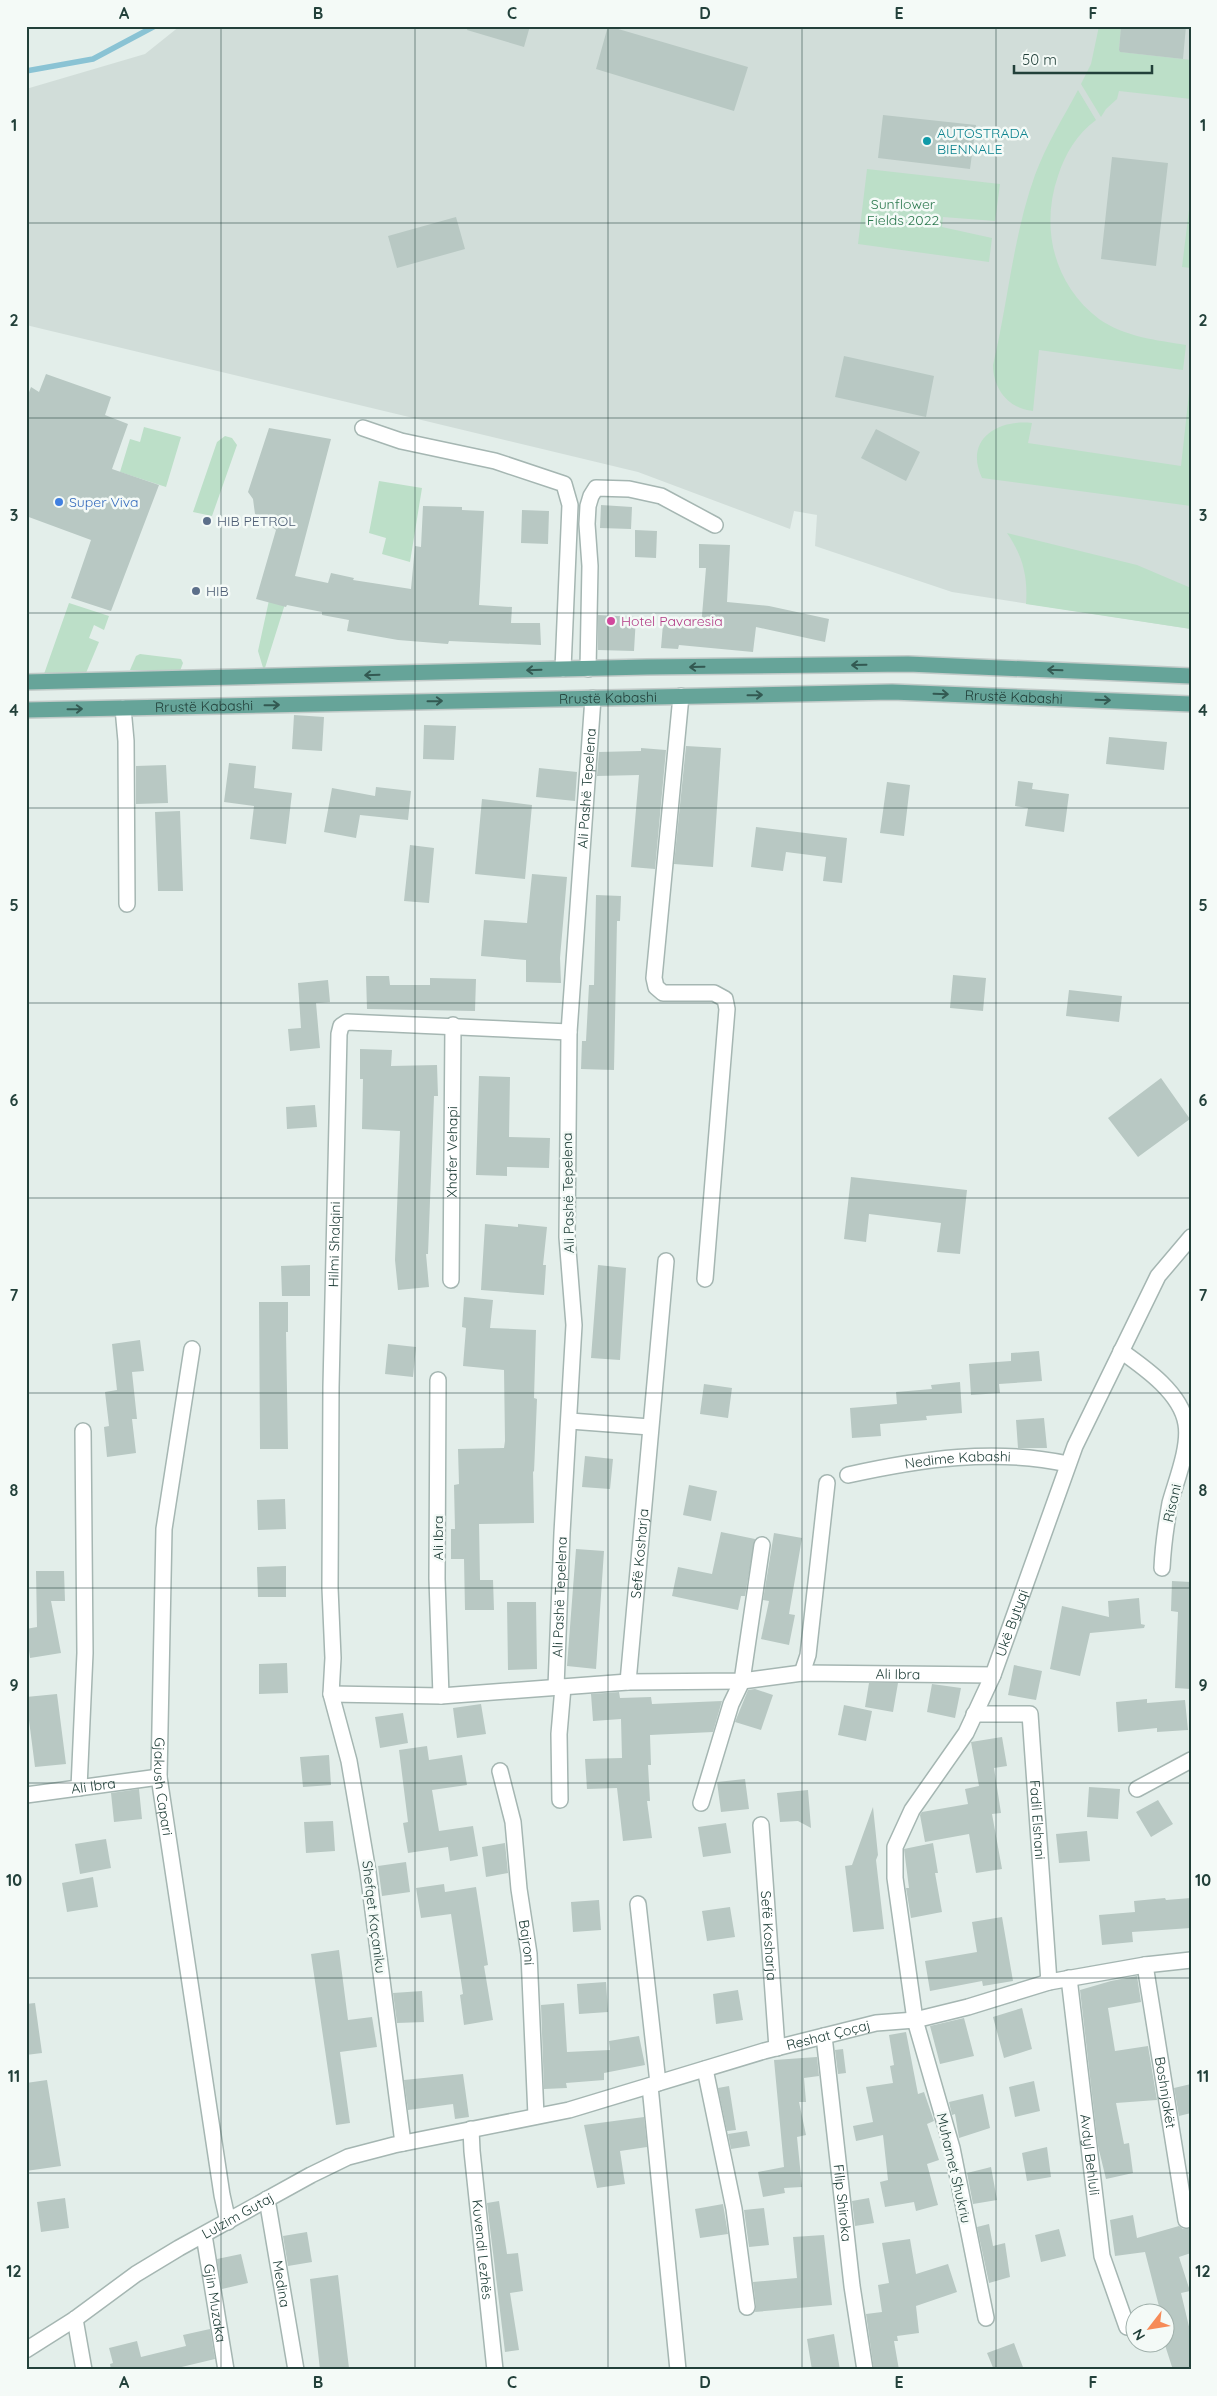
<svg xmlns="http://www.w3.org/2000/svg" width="1217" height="2396" font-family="Quicksand,sans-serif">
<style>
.built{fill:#d1ddd9}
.green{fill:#bcdfc8}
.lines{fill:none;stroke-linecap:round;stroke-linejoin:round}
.stream{stroke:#8ac3d4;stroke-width:5.5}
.building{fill:#b8c8c3}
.minor-casing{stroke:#a5b6b2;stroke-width:18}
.primary-casing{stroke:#c1cac8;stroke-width:18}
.minor{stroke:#fff;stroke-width:15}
.primary{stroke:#66a499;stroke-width:15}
.oneway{stroke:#335952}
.grid{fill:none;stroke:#22403a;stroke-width:1;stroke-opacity:0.55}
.culture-dot{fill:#0f9aa8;stroke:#f4faf7;stroke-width:2}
.shop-dot{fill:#3f7fe0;stroke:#f4faf7;stroke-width:2}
.service-dot{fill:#5c6f8a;stroke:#f4faf7;stroke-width:2}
.hotel-dot{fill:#d1479c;stroke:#f4faf7;stroke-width:2}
.labels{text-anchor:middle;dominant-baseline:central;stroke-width:5;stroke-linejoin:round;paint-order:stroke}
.culture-label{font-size:14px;fill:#0d838f;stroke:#f4faf7;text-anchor:start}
.park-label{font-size:14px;fill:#2b784e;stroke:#f4faf7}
.shop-label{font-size:14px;fill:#366cbe;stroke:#f4faf7;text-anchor:start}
.service-label{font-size:14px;fill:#4e5e75;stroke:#f4faf7;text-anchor:start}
.hotel-label{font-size:14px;fill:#b23c85;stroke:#f4faf7;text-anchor:start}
.street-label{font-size:14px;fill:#22403a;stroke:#f4faf7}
.neatline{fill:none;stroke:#22403a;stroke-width:2}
.grid-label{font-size:16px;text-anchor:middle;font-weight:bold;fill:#22403a}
</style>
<rect width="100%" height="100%" fill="#e3eeea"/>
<path class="built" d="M180 26H1191V629L952 592 815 546 817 515 794 511 790 529 638 472 26 325V89L145 54Z"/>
<path class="green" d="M1099 26H1121L1119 50 1121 52 1191 60V99L1119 91 1117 99 1106 109 1101 117 1081 84 1091 64Z
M1078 90 1096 120C1077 134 1065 154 1058 176 1040 228 1054 285 1099 319 1125 337 1156 340 1186 345L1183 370 1039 350 1033 411C1009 409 993 389 993 365 1008 303 1013 236 1035 175 1046 145 1063 118 1078 90Z
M867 169 1000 184 995 221 943 217 942 227 992 238 989 262 858 244Z
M1191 193V268L1182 267Z
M1191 375V506L982 478C964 440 997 419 1032 423L1028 443 1181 466Z
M144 427 181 437 166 487 120 472 130 439 140 442Z
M225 436 232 438 237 445 212 516 193 512 217 442Z
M379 481 422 488 410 562 382 554 386 538 369 533Z
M1007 533 1137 565 1191 588V629L1026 604C1028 577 1023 556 1007 533Z
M276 568 296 569 264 671 258 651Z
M69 603 109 616 104 630 94 625 89 638 99 642 86 673 44 674Z
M140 654 181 659 183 663 180 671 130 670 136 656Z"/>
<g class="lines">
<path class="stream" d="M26 71 93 59 155 26"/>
</g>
<path class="building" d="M468 26H530L524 47 467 30Z
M608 26 748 67 734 111 596 69Z
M1121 26H1186L1183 59 1120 52 1119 50Z
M883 115 976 125 970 169 878 158Z
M1112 157 1168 163 1156 266 1101 259Z
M456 217 465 249 397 268 388 236Z
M844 356 934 376 926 417 835 397Z
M46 374 111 397 105 415 128 424 112 469 159 485 111 611 71 598 91 540 26 516V400L31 387 39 392Z
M269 428 331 439 295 576 328 583 331 573 354 578 353 580 411 589 415 546 421 547 423 506 462 507V510L484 511 479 605 512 607 511 623H540L541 645 449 641 448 644 398 640 347 631 349 620 322 615V612L287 605 286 607 256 599 276 530 255 514 253 499 248 492Z
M876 429 920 452 906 481 861 458Z
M601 505 632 507 631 529 600 528Z
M522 510 549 511 548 544 521 543Z
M635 530 657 531 656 558 635 557Z
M699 544 730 545 727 602 769 606 829 619 825 642 756 627 753 652 679 645 678 649 661 648 663 624 701 627 706 568H699Z
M598 615 636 617 634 651 598 650Z
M294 715 324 717 322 751 292 749Z
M424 725 456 726 454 760 423 759Z
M1109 737 1167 742 1164 770 1106 764Z
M686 746 721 748 713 867 674 864Z
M641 748 666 750 655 869 631 867 639 775 597 776 599 752 641 751Z
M229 763 256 766 254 788 292 793 286 844 250 839 254 806 224 802Z
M166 765 168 803 136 804V766Z
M539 768 577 772 575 801 536 797Z
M1018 781 1033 783 1032 789 1069 794 1064 832 1025 826 1028 808 1015 806Z
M887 782 910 785 904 836 880 833Z
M376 787 411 791 408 820 360 815 356 838 324 832 332 788 375 796Z
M482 799 532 805 525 879 475 874Z
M180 811 183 891H158L155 812Z
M756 827 847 838 842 883 823 881 826 857 786 852 783 871 751 867Z
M410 845 434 848 429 903 404 901Z
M532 874 567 877 560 958 561 983 526 982V960L481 956 484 920 527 923Z
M596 895 621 896 620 921H617L614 1070 581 1069 582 1041H586L589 985H594Z
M953 975 986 978 983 1011 950 1008Z
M366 976H389L390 985H430V978L476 979 475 1011 367 1009Z
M328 980 330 1002 316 1003 320 1048 290 1051 288 1029 301 1028 298 983Z
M1069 990 1122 996 1119 1022 1066 1016Z
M360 1049 392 1050 391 1066 437 1065 438 1096H434L428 1254H426L429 1287 398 1290 395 1260 400 1131 362 1129 363 1079H360Z
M479 1076 510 1077 509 1137 550 1138 549 1168 507 1167V1176L476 1175Z
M1161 1078 1190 1119 1138 1157 1108 1118Z
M315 1105 317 1127 287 1129 286 1107Z
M851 1177 967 1190 960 1254 937 1252 941 1223 869 1214 866 1242 844 1239Z
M485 1224 518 1227V1224L547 1227 543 1265H546L544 1295 481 1290Z
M310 1265V1296H282L281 1266Z
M598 1265 626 1268 620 1360 591 1358Z
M464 1297 493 1300 490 1328 536 1330 534 1398 537 1399 534 1472 533 1471 534 1523 479 1524 480 1580H493L494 1610H465L464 1559H451V1529H455L454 1485 459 1484 458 1449 504 1448 505 1441 504 1370 463 1366 466 1328 462 1327Z
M259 1302H288V1332H286L288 1449H260Z
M140 1340 144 1371 132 1372 137 1419H132L136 1453 107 1457 104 1427 109 1426 105 1392 117 1390 112 1344Z
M388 1344 416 1347 413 1377 385 1374Z
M1039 1351 1042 1381 999 1384 1000 1393 971 1395 969 1364 1011 1361V1353Z
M960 1382 962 1413 926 1416 927 1420 880 1424 881 1436 852 1438 850 1408 897 1404 896 1392 932 1389 931 1385Z
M704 1384 732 1388 728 1418 700 1414Z
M1044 1418 1047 1448H1018L1016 1420Z
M585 1456 613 1459 610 1489 582 1487Z
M689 1485 717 1491 711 1521 683 1515Z
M285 1499 286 1529 258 1530 257 1500Z
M721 1532 755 1539 745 1596H741L738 1610 672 1596 678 1567 712 1574Z
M774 1533 802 1538 789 1614 795 1615 789 1645 761 1639 769 1601 763 1600Z
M576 1549 604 1551 596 1669 567 1666Z
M286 1566V1597H258L257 1567Z
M36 1571H64L65 1601H51L61 1653 30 1658 26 1629 37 1627Z
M1172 1581 1191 1582V1689L1175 1688 1178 1612 1171 1611Z
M1139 1598 1141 1624 1145 1625 1144 1628 1090 1633 1080 1676 1050 1669 1062 1606 1109 1617 1108 1601Z
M507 1602H536L537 1669 508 1670Z
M287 1663 288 1693 259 1694V1664Z
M1014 1665 1042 1671 1036 1700 1008 1695Z
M869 1683H898L893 1712 865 1707Z
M932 1684 961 1688 955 1718 927 1712Z
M755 1689 773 1695 761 1730 735 1722 748 1690Z
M619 1692 620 1698 651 1697 652 1704 722 1701 713 1732 650 1735 651 1765H648L650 1801H647L652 1838 623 1841 617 1788 587 1789 585 1759 622 1758 621 1719 593 1721 591 1694Z
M57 1694 66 1764 35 1767 26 1697Z
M1147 1699V1703L1185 1700 1188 1730 1157 1732V1728L1118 1732 1116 1702Z
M481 1704 486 1734 457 1738 453 1708Z
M844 1705 872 1711 866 1741 838 1735Z
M403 1713 408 1743 380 1748 375 1717Z
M1002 1737 1007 1766 994 1768 1001 1813 992 1814 1002 1869 976 1873 969 1834 925 1842 920 1815 922 1812 968 1804 965 1789 979 1786 971 1742Z
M427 1746 429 1760 462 1755 467 1785 432 1790 439 1831 473 1826 478 1856 450 1861 448 1847 408 1853 403 1823 408 1822 399 1750Z
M329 1755 331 1785 303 1787 300 1757Z
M745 1779 749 1809 721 1812 717 1782Z
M1089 1787 1120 1789 1118 1819 1087 1817Z
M139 1789 142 1819 114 1822 111 1793Z
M808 1790 811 1828 798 1821 780 1822 777 1793Z
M1158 1800 1173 1824 1151 1837 1136 1812Z
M873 1807 878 1855 876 1860 884 1929 853 1932 845 1866 852 1865Z
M333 1821 335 1851 306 1853 304 1822Z
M726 1823 731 1853 703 1857 698 1827Z
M1087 1831 1090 1861 1059 1863 1056 1834Z
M106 1839 111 1868 80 1874 75 1844Z
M505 1843 508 1873 486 1877 482 1847Z
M933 1843 938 1873H935L942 1912 911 1918 906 1888H909L904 1849Z
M406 1862 410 1892 382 1896 378 1866Z
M93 1877 98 1907 67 1912 62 1883Z
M444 1884 445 1892 476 1887 488 1965 484 1966 493 2020 464 2025 460 1995 463 1994 451 1914 421 1918 416 1888Z
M1165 1898 1166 1900 1191 1898V1928L1132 1932 1133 1942 1102 1945 1099 1915 1135 1912 1134 1901Z
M599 1900 601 1930 573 1932 571 1902Z
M730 1907 735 1937 707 1941 702 1911Z
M1002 1917 1013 1981 983 1986 982 1981 930 1991 925 1961 977 1952 972 1922Z
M339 1950 348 2020 372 2017 377 2047 340 2052 350 2123 336 2125 311 1954Z
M1137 1976 1141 2002 1108 2008 1115 2051 1148 2046 1157 2100 1116 2103 1124 2144 1129 2143 1133 2173 1106 2179 1098 2146 1080 1990 1111 1981Z
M606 1982 608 2012 579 2014 577 1984Z
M738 1990 743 2020 716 2024 713 1994Z
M422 1991 424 2022 397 2023 393 1993Z
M35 2003 42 2053 26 2055V2004Z
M564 2003 567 2052 610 2050 609 2041 639 2036 645 2065 604 2073V2080L566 2083 567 2088 544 2089 541 2005Z
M1022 2008 1032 2049 1004 2058 993 2017Z
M964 2018 974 2056 940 2064 930 2026Z
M906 2032 918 2094 924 2092 934 2121 927 2124 939 2160 927 2164 938 2205 916 2211 914 2202 885 2207 880 2182 888 2180 883 2135 856 2141 853 2126 873 2122 866 2087 893 2083 890 2066 894 2065 889 2035Z
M843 2049 846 2073 838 2074 835 2050Z
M817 2057 819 2076 804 2078 806 2102H799L806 2135 797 2137 802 2187 784 2188 785 2193 763 2197 758 2172 784 2167 774 2060Z
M463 2074 469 2117 455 2119 453 2104 408 2110 404 2080Z
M47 2080 61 2166 26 2171V2083Z
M1034 2081 1040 2111 1015 2117 1009 2087Z
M1191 2084V2113L1179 2116 1174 2088Z
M729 2086 736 2130 727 2131 718 2088Z
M983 2094 990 2128 959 2138 955 2114 952 2115 949 2102Z
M644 2117 647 2147 620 2151 625 2184 597 2188 584 2125Z
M747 2131 750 2146 731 2149 728 2134Z
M1047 2147 1051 2177 1027 2181 1022 2153Z
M991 2167 997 2200 973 2204 967 2173Z
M65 2198 69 2228 41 2232 37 2202Z
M869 2198 874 2223 855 2226 852 2201Z
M499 2201 507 2254 518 2253 523 2291 510 2293 519 2350 505 2352 487 2203Z
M723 2204 728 2234 700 2238 695 2209Z
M764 2208 769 2245 749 2247 744 2210Z
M1133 2215 1137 2238 1179 2226 1183 2229 1191 2228V2253L1179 2257 1190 2291 1181 2293 1191 2335V2370H1173L1164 2342V2314H1161L1145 2252 1115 2256 1110 2220Z
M989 2224 993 2246 1005 2243 1010 2277 989 2283 977 2227Z
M1059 2229 1066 2256 1041 2262 1035 2235Z
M307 2232 312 2262 288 2266 283 2236Z
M824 2235 832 2305 755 2312 756 2306 753 2282 797 2278 793 2237Z
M910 2239 916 2274 948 2264 957 2292 916 2306 919 2333 897 2336 898 2341H894L899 2370H874L866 2314 882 2312 878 2285 889 2283 882 2243Z
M241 2254 248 2283 222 2289 217 2259Z
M338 2275 349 2368 320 2370 310 2279Z
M210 2329 215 2359 169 2370H111L110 2364 113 2363 109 2348 137 2341 141 2357 186 2346 183 2335Z
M834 2334 840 2370H812L807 2339Z
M1014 2343 1024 2370H994L987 2353Z"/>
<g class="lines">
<g class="minor-casing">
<g id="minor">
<path d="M363 428 401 441 495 461 564 484 570 505 563 669"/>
<path d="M588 669 590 566 587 524 588 506 591 496 596 488 629 489 661 496 715 525"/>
<path d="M681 696 654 978 656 987 663 993H714L725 999 727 1009 705 1279"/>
<path d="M123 708 126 741 127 904"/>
<path id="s1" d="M451 1280 453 1025"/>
<path id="s2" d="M192 1349 164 1529 159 1777 222 2195 228 2222"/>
<path d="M1121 1351C1145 1368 1181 1393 1186 1424 1190 1447 1176 1481 1170 1503 1166 1525 1163 1546 1162 1568"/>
<path d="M438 1380 437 1579 441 1696"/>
<path d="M570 1421 650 1427"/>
<path id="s3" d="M848 1475C920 1459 995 1448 1068 1464"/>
<path d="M802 1673 808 1655 827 1483"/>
<path id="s4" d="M628 1682 666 1261"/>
<path id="s5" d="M556 1687 562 1533 574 1325 567 1237 569 1032 593 698"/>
<path id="s6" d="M331 1694 441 1696 628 1682 742 1681 802 1673 993 1675"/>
<path id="s7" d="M974 1714H1030L1049 1982"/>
<path id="s8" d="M500 1771 513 1822 519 1889 529 1954 536 2116"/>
<path d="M79 1788 85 1653 83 1431"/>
<path d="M1137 1789 1191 1760"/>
<path id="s9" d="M26 1795 159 1777"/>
<path d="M560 1800 559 1734 563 1687"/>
<path d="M701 1803 731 1704 742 1681 762 1545"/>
<path id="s10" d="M761 1825 777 2048"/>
<path d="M638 1904 658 2083"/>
<path id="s11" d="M1145 1965 1186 2220"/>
<path id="s12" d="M1069 1978 1102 2256 1127 2327"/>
<path id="s13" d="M824 2036 852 2286 865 2370"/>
<path d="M705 2069 734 2209 747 2307"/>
<path d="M650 2086 678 2370"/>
<path id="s14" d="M471 2129 472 2151 495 2370"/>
<path id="s15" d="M403 2143 368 1872 349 1761 331 1694 333 1658 330 1588 331 1387 339 1034 341 1026 347 1022 569 1032"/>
<path id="s16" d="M267 2199 296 2370"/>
<path id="s17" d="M204 2235 226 2370"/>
<path id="s18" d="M986 2318 952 2148 915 2020 895 1878V1847L912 1810 966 1733 993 1675 1075 1446 1158 1276 1191 1237"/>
<path d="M75 2319 84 2370"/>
<path id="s19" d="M26 2350 75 2319 136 2274 179 2248 311 2175 348 2157 394 2145 569 2110 764 2051 876 2023 915 2020 968 2007 1049 1982 1145 1965 1191 1960"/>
</g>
</g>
<g class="primary-casing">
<g id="primary">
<path d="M26 682 647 667 908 664 1191 676"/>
<path id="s20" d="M26 710 892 692 1191 704"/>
</g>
</g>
<use href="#minor" class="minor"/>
<use href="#primary" class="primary"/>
</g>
<defs><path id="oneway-shaft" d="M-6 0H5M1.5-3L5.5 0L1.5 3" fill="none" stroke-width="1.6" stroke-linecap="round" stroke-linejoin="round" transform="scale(1.25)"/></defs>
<g class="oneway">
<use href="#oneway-shaft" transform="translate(859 665) rotate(179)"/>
<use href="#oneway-shaft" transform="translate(697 667) rotate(179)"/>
<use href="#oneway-shaft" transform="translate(534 670) rotate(178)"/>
<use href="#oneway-shaft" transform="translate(1055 670) rotate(-178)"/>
<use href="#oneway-shaft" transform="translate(372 675) rotate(178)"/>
<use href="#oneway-shaft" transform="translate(941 694) rotate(2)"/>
<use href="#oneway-shaft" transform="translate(755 695) rotate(-1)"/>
<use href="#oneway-shaft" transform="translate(1103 700) rotate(2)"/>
<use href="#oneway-shaft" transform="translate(435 701) rotate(-1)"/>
<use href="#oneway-shaft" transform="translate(272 705) rotate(-1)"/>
<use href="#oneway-shaft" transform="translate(75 709) rotate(-1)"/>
</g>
<path class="grid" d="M221 26V2370M415 26V2370M608 26V2370M802 26V2370M996 26V2370M26 223H1191M26 418H1191M26 613H1191M26 808H1191M26 1003H1191M26 1198H1191M26 1393H1191M26 1588H1191M26 1783H1191M26 1978H1191M26 2173H1191"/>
<circle class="culture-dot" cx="927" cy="141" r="5"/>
<circle class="shop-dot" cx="59" cy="502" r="5"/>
<g class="service-dot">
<circle cx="207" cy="521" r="5"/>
<circle cx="196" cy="591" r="5"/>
</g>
<circle class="hotel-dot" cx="611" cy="621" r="5"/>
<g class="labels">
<g class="culture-label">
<text x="937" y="133">AUTOSTRADA<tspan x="937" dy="16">BIENNALE</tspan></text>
</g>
<g class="park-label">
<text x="903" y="204">Sunflower<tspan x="903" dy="16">Fields 2022</tspan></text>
</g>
<g class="shop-label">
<text x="69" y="502">Super Viva</text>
</g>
<g class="service-label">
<text x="217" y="521">HIB PETROL</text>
<text x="206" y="591">HIB</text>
</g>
<g class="hotel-label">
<text x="621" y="621">Hotel Pavaresia</text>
</g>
<g class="street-label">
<text stroke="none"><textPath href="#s20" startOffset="988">Rrustë Kabashi</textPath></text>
<text stroke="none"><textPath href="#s20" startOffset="582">Rrustë Kabashi</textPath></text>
<text stroke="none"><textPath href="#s20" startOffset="178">Rrustë Kabashi</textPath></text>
<text stroke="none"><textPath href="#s5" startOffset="900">Ali Pashë Tepelena</textPath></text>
<text stroke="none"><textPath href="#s1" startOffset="128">Xhafer Vehapi</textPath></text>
<text transform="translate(568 1193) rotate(-91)">Ali Pashë Tepelena</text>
<text stroke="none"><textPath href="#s15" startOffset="905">Hilmi Shalqini</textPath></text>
<text stroke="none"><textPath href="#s3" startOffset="111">Nedime Kabashi</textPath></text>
<text transform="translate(1172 1503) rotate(-77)">Risani</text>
<text transform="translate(438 1538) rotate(-90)">Ali Ibra</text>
<text stroke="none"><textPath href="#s4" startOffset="129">Sefë Kosharja</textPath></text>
<text stroke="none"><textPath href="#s5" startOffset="90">Ali Pashë Tepelena</textPath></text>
<text stroke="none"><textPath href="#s18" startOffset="735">Ukë Bytyqi</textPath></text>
<text stroke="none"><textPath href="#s6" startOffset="568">Ali Ibra</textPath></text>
<text stroke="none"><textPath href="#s9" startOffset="68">Ali Ibra</textPath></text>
<text stroke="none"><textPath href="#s2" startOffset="440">Gjakush Capari</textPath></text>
<text stroke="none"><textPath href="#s7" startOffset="162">Fadil Elshani</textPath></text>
<text transform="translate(374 1917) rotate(83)">Shefqet Kaçaniku</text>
<text stroke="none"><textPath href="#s10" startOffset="111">Sefë Kosharja</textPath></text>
<text stroke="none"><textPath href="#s8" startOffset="174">Bajroni</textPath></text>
<text stroke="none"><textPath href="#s19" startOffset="872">Reshat Çoçaj</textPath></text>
<text stroke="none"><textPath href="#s11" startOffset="129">Boshnjakët</textPath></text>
<text stroke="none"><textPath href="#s12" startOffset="178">Avdyl Behluli</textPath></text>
<text transform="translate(954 2168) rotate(77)">Muhamet Shukriu</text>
<text stroke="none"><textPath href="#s13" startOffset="168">Filip Shiroka</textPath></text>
<text stroke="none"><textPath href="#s19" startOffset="251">Lulzim Gutaj</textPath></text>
<text stroke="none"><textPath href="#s14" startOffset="121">Kuvendi Lezhës</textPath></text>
<text stroke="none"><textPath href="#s16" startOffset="86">Medina</textPath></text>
<text stroke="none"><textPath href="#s17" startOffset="69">Gjin Muzaka</textPath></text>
</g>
</g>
<rect width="1217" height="2396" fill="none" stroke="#f4faf7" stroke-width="55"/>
<g transform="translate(1150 2328) rotate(239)"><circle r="24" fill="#f4faf7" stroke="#a0b0ab"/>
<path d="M0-4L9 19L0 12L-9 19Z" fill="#f68b58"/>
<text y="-8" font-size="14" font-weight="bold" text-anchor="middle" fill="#22403a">N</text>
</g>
<path d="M1014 65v8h138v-8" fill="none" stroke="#22403a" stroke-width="2.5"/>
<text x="1022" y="65" font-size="15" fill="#22403a" stroke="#f4faf7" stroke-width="4" paint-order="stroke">50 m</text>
<rect x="28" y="28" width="1162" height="2340" class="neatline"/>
<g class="grid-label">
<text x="124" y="19">A</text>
<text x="318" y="19">B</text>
<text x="512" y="19">C</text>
<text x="705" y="19">D</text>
<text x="899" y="19">E</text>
<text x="1093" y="19">F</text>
<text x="14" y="131">1</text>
<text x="1203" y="131">1</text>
<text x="14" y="326">2</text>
<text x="1203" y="326">2</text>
<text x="14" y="521">3</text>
<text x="1203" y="521">3</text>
<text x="14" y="716">4</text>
<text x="1203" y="716">4</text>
<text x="14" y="911">5</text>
<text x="1203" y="911">5</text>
<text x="14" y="1106">6</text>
<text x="1203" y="1106">6</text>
<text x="14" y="1301">7</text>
<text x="1203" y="1301">7</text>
<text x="14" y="1496">8</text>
<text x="1203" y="1496">8</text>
<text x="14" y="1691">9</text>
<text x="1203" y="1691">9</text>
<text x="14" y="1886">10</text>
<text x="1203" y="1886">10</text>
<text x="14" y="2082">11</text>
<text x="1203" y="2082">11</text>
<text x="14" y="2277">12</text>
<text x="1203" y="2277">12</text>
<text x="124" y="2388">A</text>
<text x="318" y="2388">B</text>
<text x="512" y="2388">C</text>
<text x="705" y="2388">D</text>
<text x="899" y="2388">E</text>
<text x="1093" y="2388">F</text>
</g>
</svg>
